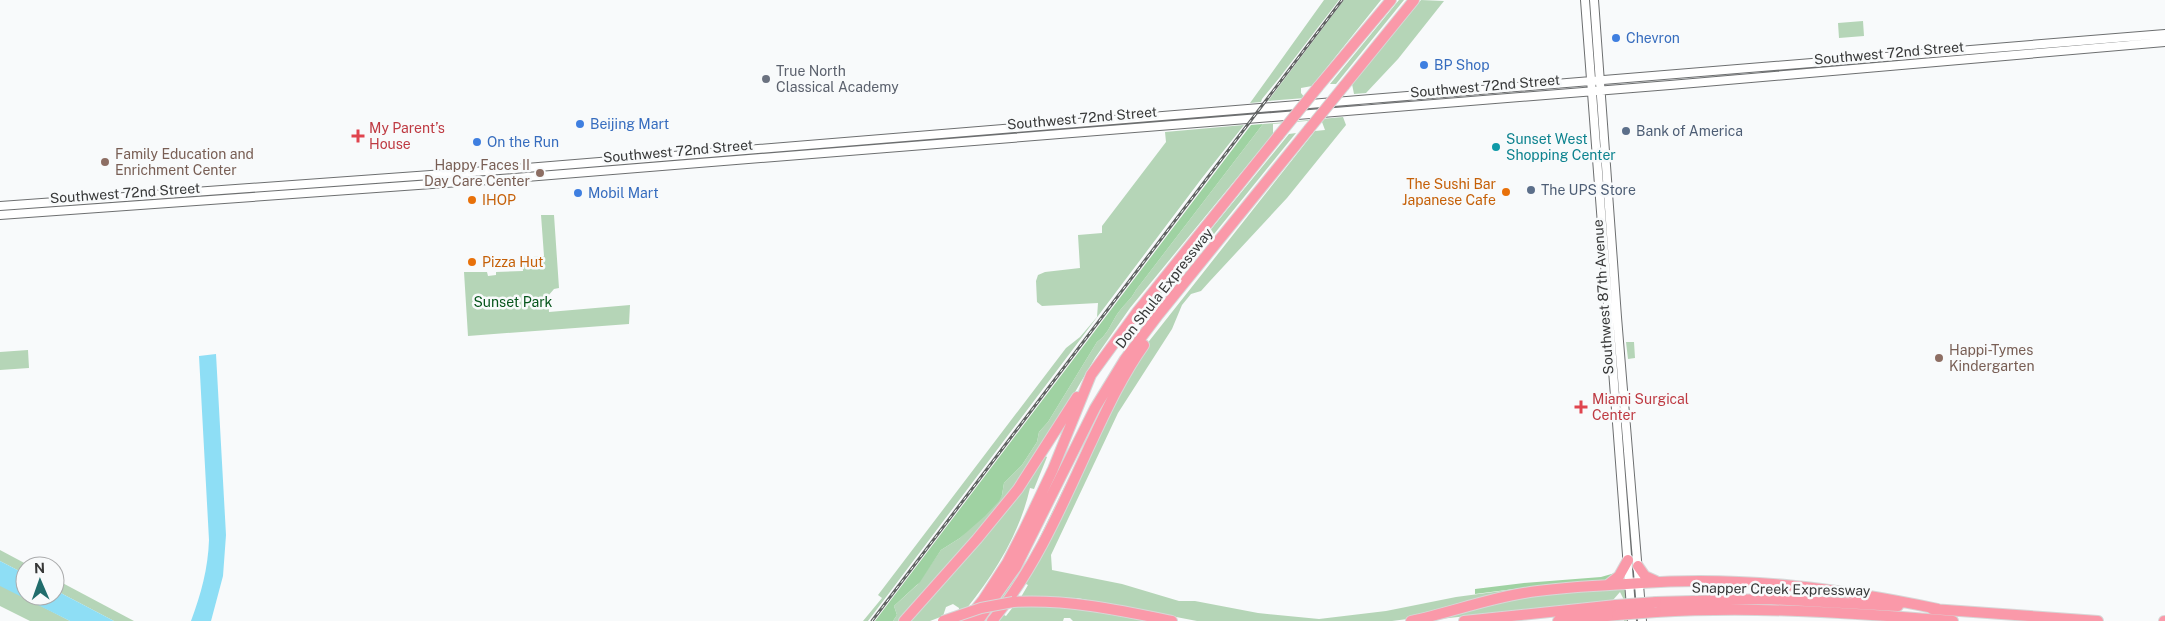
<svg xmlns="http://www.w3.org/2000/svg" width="2165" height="621" font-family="'Public Sans',sans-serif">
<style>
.green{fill:#b5d5b7}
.forest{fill:#9fd2a2}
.water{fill:#8edef5}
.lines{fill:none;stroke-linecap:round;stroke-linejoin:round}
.secondary-casing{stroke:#6d6f70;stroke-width:10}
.motorway-casing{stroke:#d7d7d7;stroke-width:12}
.secondary{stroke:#fff;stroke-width:8}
.motorway{stroke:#fa99a9;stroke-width:10}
.rail-casing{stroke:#616363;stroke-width:3}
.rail{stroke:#f8fafb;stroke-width:1;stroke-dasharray:4;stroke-linecap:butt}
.motorway-bridge-casing{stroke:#d7d7d7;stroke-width:12;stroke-linecap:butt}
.motorway-bridge{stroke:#fa99a9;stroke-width:10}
.shop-dot{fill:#3f7fe0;stroke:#f8fafb;stroke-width:2}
.worship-dot{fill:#6b7280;stroke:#f8fafb;stroke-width:2}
.service-dot{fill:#5c6f8a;stroke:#f8fafb;stroke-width:2}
.health-dot{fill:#e0444e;stroke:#f8fafb;stroke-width:2}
.culture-dot{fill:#0f9aa8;stroke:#f8fafb;stroke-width:2}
.education-dot{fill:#8d6e63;stroke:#f8fafb;stroke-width:2}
.food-dot{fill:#e8710a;stroke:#f8fafb;stroke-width:2}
.labels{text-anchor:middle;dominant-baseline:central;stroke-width:5;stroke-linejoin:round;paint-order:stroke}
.shop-label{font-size:14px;fill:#366cbe;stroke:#f8fafb;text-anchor:start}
.street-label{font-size:14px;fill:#373838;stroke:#f8fafb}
.worship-label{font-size:14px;fill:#5b616d;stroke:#f8fafb;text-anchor:start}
.health-label{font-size:14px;fill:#be3a42;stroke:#f8fafb;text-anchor:start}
.service-label{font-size:14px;fill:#4e5e75;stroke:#f8fafb;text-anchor:start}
.culture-label{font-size:14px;fill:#0d838f;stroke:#f8fafb;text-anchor:start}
.education-label{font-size:14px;fill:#785e54;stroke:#f8fafb;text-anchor:start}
.food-label{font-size:14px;fill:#c56008;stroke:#f8fafb;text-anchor:start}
.park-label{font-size:14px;fill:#06551b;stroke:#f8fafb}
</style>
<rect width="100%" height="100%" fill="#f8fafb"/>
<path class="green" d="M1324 0H1339L1280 77 1262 99 1261 102 1250 103Z
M1344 0H1381L1312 86 1301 88V93L1305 98 1268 101Z
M1399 0H1404L1336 84H1330Z
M1421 0 1444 1 1398 59 1366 93 1354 94 1352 84Z
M1863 21 1864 36 1839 38 1838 23Z
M1343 117 1346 125 1287 198 1210 281 1201 291 1191 294 1182 305 1172 329 1118 413 1051 555 1052 570 1122 584 1179 601H1195L1258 613 1319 619 1386 611 1456 597 1546 585 1415 618 1392 621H1197L1077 598 1021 597 1028 585 1024 583 1116 396 1146 345 1315 131 1325 130 1322 122 1318 120 1273 124V134L1130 308 1095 358 1055 426 1004 501 900 621H893L897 615 894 606 917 585 941 550 960 538 1002 495 1004 483 1022 465 1037 442 1039 432 1048 422 1097 342C1107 335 1110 326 1116 316 1122 306 1131 300 1136 290L1263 124Z
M1244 125 1202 178 868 621H863L882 598 878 595 1066 348 1080 337 1097 317 1098 303 1042 306 1037 302 1036 281 1038 275 1045 272 1080 268 1078 235 1102 233V226L1166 142 1165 132Z
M1296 133 1193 260 1161 294H1158L1289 134Z
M541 215H554L559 288 554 289 548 296 549 312 630 305 629 324 468 336 464 272H487L488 276 496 275V272L523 271 522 258 544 256Z
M1626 342H1634L1635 358 1628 359Z
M28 350 29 368 0 370V352Z
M1110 394 1036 548 988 621H985L1031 555Z
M1045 456 1047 457 1034 489 1030 488C1019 537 990 581 958 619L959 608 953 604 946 607 943 616 930 621H909Z
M0 550 30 566H25V574L0 561Z
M55 579 134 621H114L55 590Z
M0 586 1 585 70 621H30L0 606Z
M1625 587 1628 621H1624V600L1620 592 1613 600 1440 619 1525 595Z
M1035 605 1070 607 1151 621H1073L1070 618H1064L1063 621H996L1002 614 1006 616 1013 607Z"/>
<path class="forest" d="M1263 124 1136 290C1131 300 1122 306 1116 316 1110 326 1107 335 1097 342L1048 422 1039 432 1037 442 1022 465 1004 483 1002 495 999 501 985 516 960 538 941 550 920 582 894 606 897 615 893 621H875L1251 125Z
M1615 573 1612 580 1546 585 1475 594V589L1524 583 1601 577Z"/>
<path class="water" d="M216 354 226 535 223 576 211 621H191C201 594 208 569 209 540L199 356Z
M0 561 25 574V596H55V590L114 621H70L0 586Z"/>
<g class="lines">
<g class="secondary-casing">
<path id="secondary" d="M1585 0 1632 621
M1594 0 1617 317 1642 621
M0 206 514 169 2165 34
M0 215 488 180 1670 85 2165 42"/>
</g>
<g class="motorway-casing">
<path id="motorway" d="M1344 86 1414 0
M1318 87 1391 0
M1638 566 1645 576 1656 581
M1609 584 1619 576 1628 560
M1013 602C1068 599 1119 610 1172 621
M1656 602 1767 599 1898 606
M1932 609 2098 621
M1656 612C1756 606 1854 613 1953 621
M904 621 977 539 1018 489 1077 397
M966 621 983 600 1007 563 1024 530 1053 469 1091 375 1137 312 1279 135
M978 621 1016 567 1095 408 1125 359 1159 314 1309 129
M992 621C1035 569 1062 506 1090 445 1106 411 1122 376 1144 345
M1411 621C1449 613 1486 599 1524 593 1563 586 1602 586 1641 583 1742 576 1839 588 1938 609
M1464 621 1616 605
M1558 621 1617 615
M2164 621H2165"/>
</g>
<use href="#secondary" class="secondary"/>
<use href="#motorway" class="motorway"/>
<g class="rail-casing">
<path id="rail" d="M872 621 1342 0"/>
</g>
<use href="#rail" class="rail"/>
<g class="motorway-bridge-casing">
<path id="motorway-bridge" d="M1309 129 1344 86
M1279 135 1318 87
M1616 605 1656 602
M1617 615 1656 612
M943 621 981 608 1013 602"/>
</g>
<use href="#motorway-bridge" class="motorway-bridge"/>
</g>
<g class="shop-dot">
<circle cx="1616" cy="38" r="5"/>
<circle cx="1424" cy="65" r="5"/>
<circle cx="580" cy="124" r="5"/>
<circle cx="477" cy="142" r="5"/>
<circle cx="578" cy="193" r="5"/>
</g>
<circle class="worship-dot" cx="766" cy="79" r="5"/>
<g class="service-dot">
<circle cx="1626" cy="131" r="5"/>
<circle cx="1531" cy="190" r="5"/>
</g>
<g class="health-dot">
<path d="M355.5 128.5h5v5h5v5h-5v5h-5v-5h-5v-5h5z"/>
<path d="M1578.5 399.5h5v5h5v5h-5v5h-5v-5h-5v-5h5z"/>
</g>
<circle class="culture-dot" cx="1496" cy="147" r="5"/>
<g class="education-dot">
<circle cx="105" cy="162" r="5"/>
<circle cx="540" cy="173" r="5"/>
<circle cx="1939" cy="358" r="5"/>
</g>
<g class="food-dot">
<circle cx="1506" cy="192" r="5"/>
<circle cx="472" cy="200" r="5"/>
<circle cx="472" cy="262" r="5"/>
</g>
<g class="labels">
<g class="shop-label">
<text x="1626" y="38">Chevron</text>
<text x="1434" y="65">BP Shop</text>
<text x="590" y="124">Beijing Mart</text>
<text x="487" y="142">On the Run</text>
<text x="588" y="193">Mobil Mart</text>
</g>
<g class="street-label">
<text transform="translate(1889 53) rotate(-5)">Southwest 72nd Street</text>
<text transform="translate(1485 86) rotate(-5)">Southwest 72nd Street</text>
<text transform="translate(1082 118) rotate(-5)">Southwest 72nd Street</text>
<text transform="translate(678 151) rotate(-5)">Southwest 72nd Street</text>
<text transform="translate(125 193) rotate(-4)">Southwest 72nd Street</text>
<text transform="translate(1164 288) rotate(-52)">Don Shula Expressway</text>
<text transform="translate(1603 297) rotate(-94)">Southwest 87th Avenue</text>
<text transform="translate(1781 589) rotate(1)">Snapper Creek Expressway</text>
</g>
<g class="worship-label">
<text x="776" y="71">True North<tspan x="776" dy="16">Classical Academy</tspan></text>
</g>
<g class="health-label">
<text x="369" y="128">My Parent’s<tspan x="369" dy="16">House</tspan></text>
<text x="1592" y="399">Miami Surgical<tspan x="1592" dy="16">Center</tspan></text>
</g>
<g class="service-label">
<text x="1636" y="131">Bank of America</text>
<text x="1541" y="190">The UPS Store</text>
</g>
<g class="culture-label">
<text x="1506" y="139">Sunset West<tspan x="1506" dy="16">Shopping Center</tspan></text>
</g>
<g class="education-label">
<text x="115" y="154">Family Education and<tspan x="115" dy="16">Enrichment Center</tspan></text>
<text x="530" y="165" text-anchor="end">Happy Faces II<tspan x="530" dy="16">Day Care Center</tspan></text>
<text x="1949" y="350">Happi-Tymes<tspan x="1949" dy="16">Kindergarten</tspan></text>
</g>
<g class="food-label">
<text x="1496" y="184" text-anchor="end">The Sushi Bar<tspan x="1496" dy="16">Japanese Cafe</tspan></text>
<text x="482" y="200">IHOP</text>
<text x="482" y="262">Pizza Hut</text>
</g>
<g class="park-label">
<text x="513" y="302">Sunset Park</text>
</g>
</g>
<g transform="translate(40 581) rotate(358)"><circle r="24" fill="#f8fafb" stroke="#abacad"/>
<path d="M0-4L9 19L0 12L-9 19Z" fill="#216d6c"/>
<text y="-8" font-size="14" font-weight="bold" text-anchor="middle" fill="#373838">N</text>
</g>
</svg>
